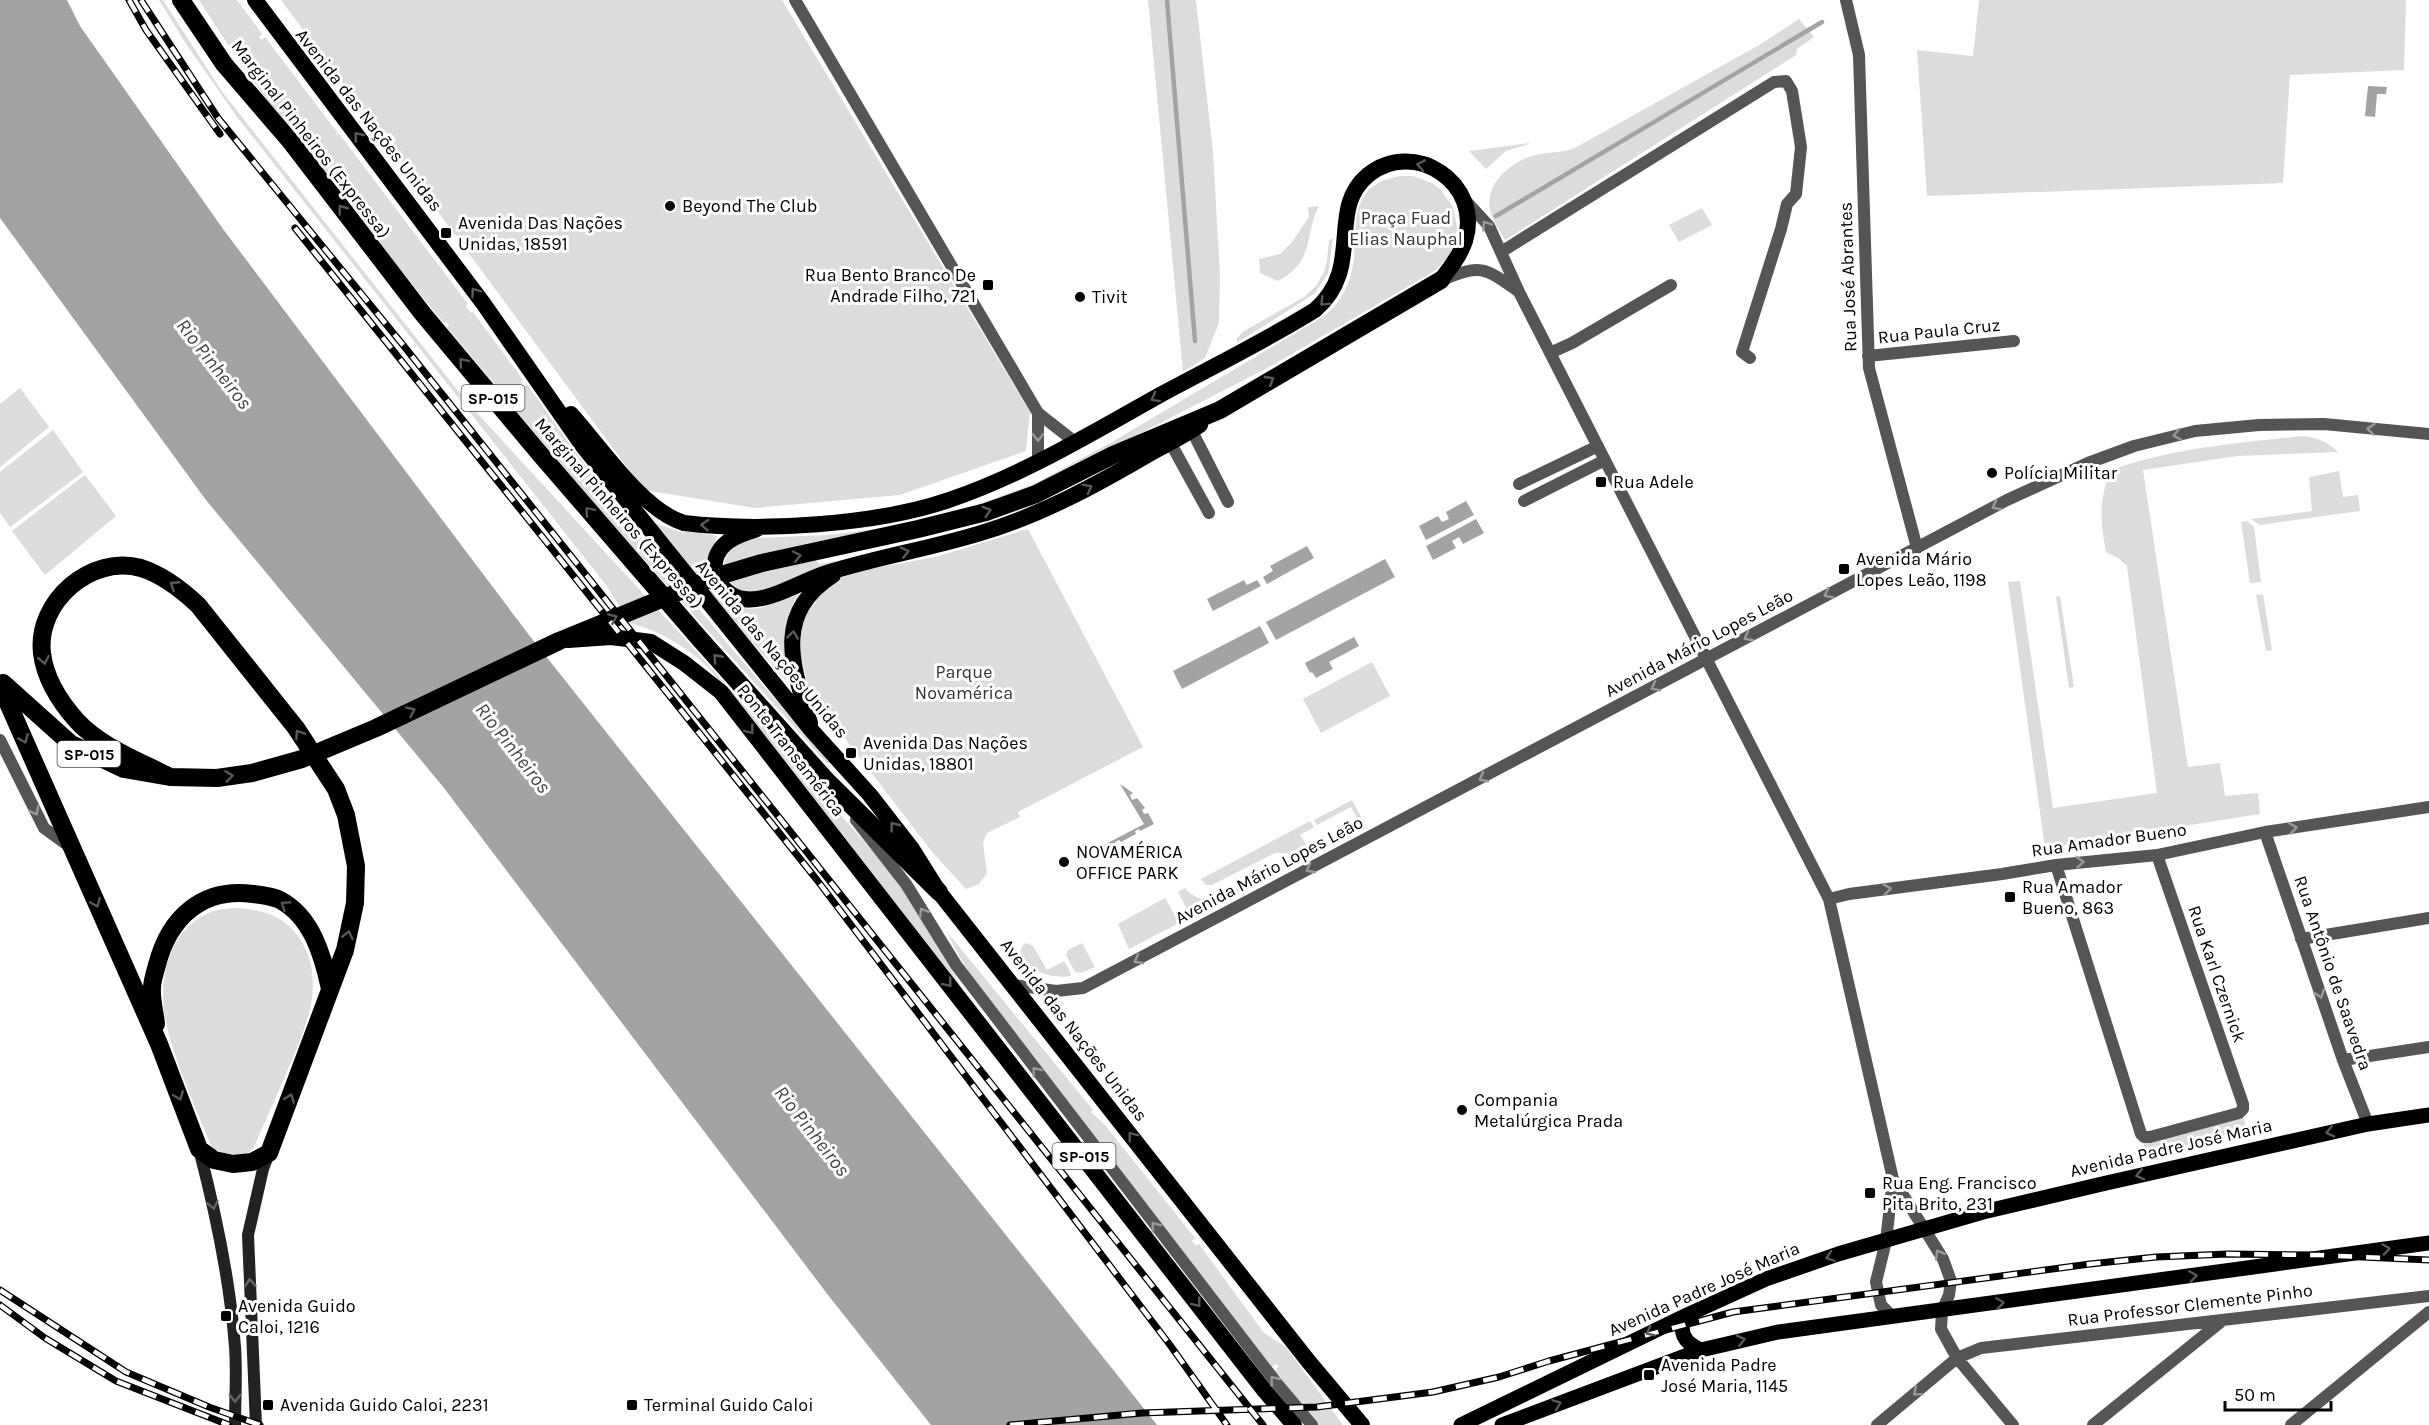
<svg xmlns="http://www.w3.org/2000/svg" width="2429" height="1425" font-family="Karla,sans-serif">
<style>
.green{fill:#dcdcdc}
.water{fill:#a3a3a3}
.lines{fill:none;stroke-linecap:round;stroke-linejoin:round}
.stream{stroke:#a3a3a3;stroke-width:4.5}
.minor{stroke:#555;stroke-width:12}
.tertiary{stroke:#555;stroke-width:12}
.secondary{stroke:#222;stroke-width:12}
.primary{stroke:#000;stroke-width:15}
.trunk{stroke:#000;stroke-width:16}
.motorway{stroke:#000;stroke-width:18}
.rail-casing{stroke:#000;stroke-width:7}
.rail{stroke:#fff;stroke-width:4.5;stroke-dasharray:14;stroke-linecap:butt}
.oneway{stroke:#595959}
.oneway2{stroke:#999}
.oneway3{stroke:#646464}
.poi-dot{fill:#000;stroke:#fff;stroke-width:2}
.labels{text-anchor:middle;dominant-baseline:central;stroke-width:6;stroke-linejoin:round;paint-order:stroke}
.shield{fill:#fff;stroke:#4c4c4c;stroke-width:1.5}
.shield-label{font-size:16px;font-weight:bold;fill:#000}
.street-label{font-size:18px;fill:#000;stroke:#fff}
.poi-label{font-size:18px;fill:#000;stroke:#fff;text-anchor:start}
.park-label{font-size:18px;fill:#333;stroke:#fff}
.water-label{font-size:20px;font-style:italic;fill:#444;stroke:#fff}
</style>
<rect width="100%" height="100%" fill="#fff"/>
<path class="green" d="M159 0H163L223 93 466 401 697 652 899 881 962 988 707 666C683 645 660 631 630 623L606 585 237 117 186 44Z
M199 0H237L262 34 259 37 262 40 265 37 337 132 336 133 340 135 468 304 466 306 471 313 473 312 523 380 521 381 525 386 527 384C619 517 724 642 831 763H827L824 760 557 463 559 462 447 327 449 325 446 322 444 323 375 239 374 235 304 152 308 149 306 146 301 149 239 61 241 59 239 56 236 57Z
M281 0H782L1030 412 1026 451 900 495 755 508 644 490Z
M1148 0H1196L1213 152 1220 276 1219 323 1205 358 1183 372Z
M1979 0H2406L2404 70 2290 75 2283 183 1927 196 1917 50 1973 56Z
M1799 19 1814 37 1797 49 1796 55 1505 240C1500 231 1492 220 1490 210 1485 184 1509 163 1532 156 1545 152 1560 153 1573 149L1761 44Z
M1529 143V144L1506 151 1486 169 1469 151Z
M1400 176H1413L1432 183 1440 189 1453 207 1457 227 1456 242 1448 257 1436 270 1273 365 1038 486 979 508 807 548 819 564 848 559 771 590 740 594 726 577 724 562 731 548 754 538 828 535 892 527 977 505 1036 483 1112 442 1324 316C1337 306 1345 293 1350 278 1363 237 1339 187 1400 176Z
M1319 206C1304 234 1316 261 1278 281L1260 273 1259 259 1280 254 1292 242 1309 217 1308 207Z
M1702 208 1712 225 1679 242 1669 225Z
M1333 239 1328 274 1314 294 1237 343V338L1244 331 1304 297 1316 286 1324 272 1327 260 1329 240Z
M20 388 49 427 0 467V404Z
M53 430 83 472 10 527 0 513V472Z
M2302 436C2318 438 2327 441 2338 452L2237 456 2143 470 2188 767 2220 763 2225 796 2258 793 2260 814 2045 848 2008 582 2020 581 2053 808 2157 793 2127 566 2118 558 2106 552C2100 518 2099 504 2110 470 2174 448 2235 443 2302 436Z
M2339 471 2343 497 2358 495 2360 511 2260 525 2251 519 2312 511 2309 477Z
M85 475 116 516 45 575 12 531Z
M2247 521 2254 527 2261 582 2250 583 2241 522Z
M654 523 681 532H701L717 536 713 550 724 599C754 620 771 602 800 593L794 604 785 649 786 681 713 597Z
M1028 529 1143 747 1018 812 1020 817 987 833 983 843 987 873 979 884 966 889 933 853 810 693 799 650 800 630 806 614 826 588 841 578 859 571 935 557Z
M2263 594 2272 650 2266 651 2256 595Z
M2060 596 2074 687 2069 688 2056 597Z
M1372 662 1390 696 1321 733 1303 699Z
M1352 800 1365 824 1347 834 1345 832 1360 823 1351 807 1317 825 1314 820Z
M1310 821 1314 827 1300 835 1310 850 1321 845 1322 847 1298 859 1286 853H1275L1212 885H1206L1201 879Z
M1278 866 1281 868 1191 917 1178 892 1185 888C1211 920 1249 874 1278 866Z
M1165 898 1179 923 1129 949 1118 924Z
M234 908C259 909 282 914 298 936 329 981 305 1029 286 1074 275 1099 264 1124 253 1149 243 1159 225 1154 213 1151 197 1109 173 1061 165 1017 158 977 170 928 211 912 218 909 227 909 234 908Z
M947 932 1093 1110 1091 1112 1105 1125 1195 1238 1192 1241 1196 1246 1199 1244 1264 1333 1286 1347 1343 1425H1315L1272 1374 1279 1366 1275 1364 1268 1371 996 1015 959 956Z
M1026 943 1033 946 1047 970 1064 961 1070 971 1071 976C1052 979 1031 972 1019 957L1022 946Z
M1082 943 1095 967 1081 973 1075 972 1066 955 1068 950Z
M2242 1114 2247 1129 2147 1156 2143 1142Z"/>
<path class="water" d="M0 0H67L80 26 223 229 529 635 1157 1425H931L828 1295 444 788 206 500 0 218Z
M2368 86 2387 87 2386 94H2377L2375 117 2365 116Z
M1466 501 1474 515 1426 540 1419 526 1438 516 1442 522 1449 519 1446 512Z
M1476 519 1484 533 1463 544 1459 537 1452 541 1456 548 1433 560 1426 546Z
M1307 546 1314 558 1267 584 1263 577 1273 571 1270 566Z
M1385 559 1395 577 1276 640 1266 622Z
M1244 580 1247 585 1257 580 1261 586 1213 611 1207 599Z
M1260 626 1269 643 1182 689 1173 671Z
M1354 637 1359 646 1329 662 1333 669 1316 678 1312 672 1310 673 1305 663Z
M1120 784 1133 793 1130 795 1132 800 1137 798 1145 808 1142 810 1144 814 1148 813 1154 824 1140 831 1139 829 1135 831 1136 834 1121 842 1119 840 1115 842V844L1105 850 1104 845 1144 824Z"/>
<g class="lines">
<path class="stream" d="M1167 0 1195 341
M1496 216 1822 22"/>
<path class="minor" d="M1846 0 1859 55 1869 368 1917 548
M1465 200 1489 226 1519 292 1829 899 1893 1179 1943 1259 1951 1281 1949 1295 1942 1311 1941 1329 1957 1358 2013 1425
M1501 252 1774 82 1786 81 1792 91 1801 147 1796 194 1787 204 1781 229 1742 352 1750 358
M1442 280C1481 264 1484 267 1518 291
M1550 353 1572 343 1671 285
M1868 356 2014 341
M1192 431 1228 502
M1170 442 1209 513
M1519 484 1598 446
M1524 501 1605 460
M0 740 44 828 70 847
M856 820 906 884 956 965 1275 1381 1312 1425
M2265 832 2343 1060 2368 1124
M2056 865 2141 1134 2144 1137H2150L2239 1113 2243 1109V1104L2157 855
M1829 899 1849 894 2002 874 2056 865 2157 855 2265 832 2429 807
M2301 939 2429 918
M2343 1060 2429 1047
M1893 1317 1881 1305 1876 1282 1886 1241 1893 1179
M1877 1425 1957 1358 1981 1348 2429 1296
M2093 1425 2223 1320
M2291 1425 2429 1312"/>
<path class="tertiary" d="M795 0 1038 413 1075 442
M1038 461V413
M1014 985 1056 991 1083 988 2007 500 2088 463 2134 446 2195 431 2259 425 2324 424 2429 434"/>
<path class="secondary" d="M199 1149C216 1214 230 1280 235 1347 237 1373 235 1399 235 1425
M256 1425 248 1235 263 1169 269 1153"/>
<path class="primary" d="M1687 1315C1677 1331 1684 1343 1701 1350
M1461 1425 1687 1315 1766 1279 1838 1254 1983 1212 2102 1184 2368 1124 2429 1115
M1502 1425 1701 1350 1778 1332 2429 1243"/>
<path class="trunk" d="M255 0 483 303 582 445 813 732 870 795 912 849 939 892 1309 1362 1362 1425
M571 414C600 446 643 511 684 523 760 532 876 525 949 500 1023 475 1092 433 1160 395 1212 367 1265 341 1315 310 1365 267 1326 210 1368 175 1414 138 1483 183 1465 241 1460 256 1450 268 1441 280
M757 529C746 533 733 536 724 545 704 565 719 595 744 599 770 603 804 579 830 572 881 556 934 548 984 532 1043 514 1096 485 1149 454 1165 445 1184 436 1200 425
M568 640 611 637 651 642 684 663 721 692 1264 1390 1294 1425
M810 723C792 665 773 614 833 575"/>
<path class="motorway" d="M181 0 224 64 291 142 423 314 540 454 699 638 826 780 939 892
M3 683 71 744 124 769 170 777 217 778 252 773 302 759 376 728 559 641 715 577 762 563 918 529 986 512 1036 494 1113 455 1220 410 1441 280
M0 685 159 1044 199 1149 214 1160 233 1164 252 1162 269 1153 345 950 355 903 356 866 346 815 336 789 296 728 198 605C181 589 163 575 141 568 91 554 36 602 42 653 45 679 60 702 77 721 101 747 139 761 170 777
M156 1024C155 1013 151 999 152 988 152 981 155 972 157 965 169 918 202 887 253 894 261 895 272 896 280 900 312 917 323 956 330 989"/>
<g class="rail-casing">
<path id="rail" d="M129 0 146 30 220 134
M141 0 218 118 403 345 1263 1425
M295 228 817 880 1170 1345 1227 1425
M0 1290 126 1372 209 1407 260 1425
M0 1305 45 1338 116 1381 229 1425
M1010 1425 1142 1413 1317 1407 1433 1392 1499 1377 1549 1361 1733 1312 2090 1264 2156 1257 2228 1254 2318 1255 2429 1260"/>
</g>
<use href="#rail" class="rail"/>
</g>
<defs><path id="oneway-chevron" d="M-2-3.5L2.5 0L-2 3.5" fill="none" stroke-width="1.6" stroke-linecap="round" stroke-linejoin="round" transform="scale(1.5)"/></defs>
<g class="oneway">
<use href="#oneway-chevron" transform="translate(358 136) rotate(-129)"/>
<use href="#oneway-chevron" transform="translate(1421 165) rotate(-169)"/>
<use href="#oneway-chevron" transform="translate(342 209) rotate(-127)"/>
<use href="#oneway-chevron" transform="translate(475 292) rotate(-126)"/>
<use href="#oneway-chevron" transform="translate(1324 302) rotate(135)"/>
<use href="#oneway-chevron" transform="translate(463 362) rotate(-130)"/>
<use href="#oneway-chevron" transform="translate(1270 380) rotate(-31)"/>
<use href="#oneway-chevron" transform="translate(1155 398) rotate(151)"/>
<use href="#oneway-chevron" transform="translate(1088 488) rotate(-28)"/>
<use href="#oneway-chevron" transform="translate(589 511) rotate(-131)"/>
<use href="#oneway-chevron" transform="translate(987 511) rotate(-17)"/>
<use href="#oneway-chevron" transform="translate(705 525) rotate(-177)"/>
<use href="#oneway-chevron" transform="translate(905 552) rotate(-14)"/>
<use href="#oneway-chevron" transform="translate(797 556) rotate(-12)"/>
<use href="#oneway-chevron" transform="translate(174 585) rotate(-147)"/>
<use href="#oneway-chevron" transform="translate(613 618) rotate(-23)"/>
<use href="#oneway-chevron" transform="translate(793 635) rotate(-83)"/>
<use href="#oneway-chevron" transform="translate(717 658) rotate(-132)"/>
<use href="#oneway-chevron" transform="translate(44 660) rotate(79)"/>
<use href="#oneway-chevron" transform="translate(411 711) rotate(-25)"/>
<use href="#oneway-chevron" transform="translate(750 730) rotate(52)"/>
<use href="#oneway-chevron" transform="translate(299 734) rotate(-124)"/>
<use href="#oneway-chevron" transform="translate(24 739) rotate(66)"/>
<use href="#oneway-chevron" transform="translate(229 776) rotate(-7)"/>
<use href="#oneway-chevron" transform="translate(894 826) rotate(-127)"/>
<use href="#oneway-chevron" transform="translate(96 903) rotate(67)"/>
<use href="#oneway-chevron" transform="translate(285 905) rotate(-145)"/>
<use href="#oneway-chevron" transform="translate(348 935) rotate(-77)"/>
<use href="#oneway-chevron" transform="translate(948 983) rotate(51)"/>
<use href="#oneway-chevron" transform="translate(179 1096) rotate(69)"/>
<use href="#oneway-chevron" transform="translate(290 1098) rotate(-69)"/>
<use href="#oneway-chevron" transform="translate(2330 1132) rotate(167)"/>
<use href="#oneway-chevron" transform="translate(1132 1136) rotate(-128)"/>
<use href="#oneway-chevron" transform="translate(2140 1175) rotate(167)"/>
<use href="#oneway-chevron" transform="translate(2386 1249) rotate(-8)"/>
<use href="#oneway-chevron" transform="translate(1830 1257) rotate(161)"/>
<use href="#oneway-chevron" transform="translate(2193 1276) rotate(-8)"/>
<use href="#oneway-chevron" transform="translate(1197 1303) rotate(52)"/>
<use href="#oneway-chevron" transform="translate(2000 1303) rotate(-8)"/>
<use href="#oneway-chevron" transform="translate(1650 1332) rotate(154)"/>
<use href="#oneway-chevron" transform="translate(1741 1340) rotate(-13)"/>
<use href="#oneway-chevron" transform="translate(1557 1404) rotate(-21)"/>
</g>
<g class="oneway2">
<use href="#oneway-chevron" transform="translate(1486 225) rotate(-125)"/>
<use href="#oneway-chevron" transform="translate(2371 429) rotate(-174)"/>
<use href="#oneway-chevron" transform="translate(2177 435) rotate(168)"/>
<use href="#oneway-chevron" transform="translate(1038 437) rotate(90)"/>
<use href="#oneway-chevron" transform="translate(1996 506) rotate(152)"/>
<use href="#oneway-chevron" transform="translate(1828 594) rotate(153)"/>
<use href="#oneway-chevron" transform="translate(1748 637) rotate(152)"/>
<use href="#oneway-chevron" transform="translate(1655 687) rotate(152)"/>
<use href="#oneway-chevron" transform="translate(1483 778) rotate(152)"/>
<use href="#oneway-chevron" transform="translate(35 811) rotate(62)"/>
<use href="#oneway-chevron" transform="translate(2293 828) rotate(-9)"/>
<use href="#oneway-chevron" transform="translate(2080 862) rotate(-5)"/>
<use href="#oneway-chevron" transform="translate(1310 869) rotate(152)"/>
<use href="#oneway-chevron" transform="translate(1887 889) rotate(-7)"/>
<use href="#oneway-chevron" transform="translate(923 912) rotate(-122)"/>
<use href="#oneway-chevron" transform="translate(1138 960) rotate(152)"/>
<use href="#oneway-chevron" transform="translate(2320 994) rotate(71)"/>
<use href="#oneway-chevron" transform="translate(1036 1071) rotate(-128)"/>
<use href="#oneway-chevron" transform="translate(1155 1226) rotate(-128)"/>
<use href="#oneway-chevron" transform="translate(1939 1254) rotate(-120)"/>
<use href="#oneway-chevron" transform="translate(1274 1380) rotate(-129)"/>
<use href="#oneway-chevron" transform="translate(1917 1392) rotate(140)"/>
</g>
<g class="oneway3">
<use href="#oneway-chevron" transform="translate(213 1205) rotate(78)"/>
<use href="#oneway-chevron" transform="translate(250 1283) rotate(-93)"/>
<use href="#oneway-chevron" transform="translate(235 1398) rotate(90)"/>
</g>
<g class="poi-dot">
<circle cx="670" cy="206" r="6"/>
<rect x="440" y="227" width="12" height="12" rx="3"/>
<rect x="982" y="279" width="12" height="12" rx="3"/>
<circle cx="1080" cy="297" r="6"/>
<circle cx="1992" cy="473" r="6"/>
<rect x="1595" y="476" width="12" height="12" rx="3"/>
<rect x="1838" y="563" width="12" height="12" rx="3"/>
<rect x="845" y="747" width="12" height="12" rx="3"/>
<circle cx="1064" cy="862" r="6"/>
<rect x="2004" y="891" width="12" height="12" rx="3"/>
<circle cx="1462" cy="1110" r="6"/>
<rect x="1864" y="1187" width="12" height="12" rx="3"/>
<rect x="220" y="1310" width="12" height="12" rx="3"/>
<rect x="1643" y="1369" width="12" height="12" rx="3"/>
<rect x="262" y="1399" width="12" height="12" rx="3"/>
<rect x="626" y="1399" width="12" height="12" rx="3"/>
</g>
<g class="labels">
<g class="shield">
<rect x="461.5" y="385" width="63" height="26" rx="4.5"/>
<rect x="57.5" y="741" width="63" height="26" rx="4.5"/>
<rect x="1052.5" y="1143" width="63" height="26" rx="4.5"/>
</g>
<g class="shield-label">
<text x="493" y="398">SP-015</text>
<text x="89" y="754">SP-015</text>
<text x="1084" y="1156">SP-015</text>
</g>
<g class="street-label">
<text transform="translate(369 120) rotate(52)">Avenida das Nações Unidas</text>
<text transform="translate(311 139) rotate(52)">Marginal Pinheiros (Expressa)</text>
<text transform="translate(1848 277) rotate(-92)">Rua José Abrantes</text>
<text transform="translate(1939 331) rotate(-6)">Rua Paula Cruz</text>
<text transform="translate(619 513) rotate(49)">Marginal Pinheiros (Expressa)</text>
<text transform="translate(1699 643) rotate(-28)">Avenida Mário Lopes Leão</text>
<text transform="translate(772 649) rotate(50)">Avenida das Nações Unidas</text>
<text transform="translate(791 750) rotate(52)">Ponte Transamérica</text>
<text transform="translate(2109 840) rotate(-8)">Rua Amador Bueno</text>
<text transform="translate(1269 870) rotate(-28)">Avenida Mário Lopes Leão</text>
<text transform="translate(2333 973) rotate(71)">Rua Antônio de Saavedra</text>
<text transform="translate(2217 974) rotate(71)">Rua Karl Czernick</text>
<text transform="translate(1074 1030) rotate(52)">Avenida das Nações Unidas</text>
<text transform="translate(2171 1148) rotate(-13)">Avenida Padre José Maria</text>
<text transform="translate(1704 1289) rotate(-24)">Avenida Padre José Maria</text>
<text transform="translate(2190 1305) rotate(-7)">Rua Professor Clemente Pinho</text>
</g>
<g class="poi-label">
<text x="682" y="206">Beyond The Club</text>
<text x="458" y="223">Avenida Das Nações<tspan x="458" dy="21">Unidas, 18591</tspan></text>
<text x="976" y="275" text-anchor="end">Rua Bento Branco De<tspan x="976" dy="21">Andrade Filho, 721</tspan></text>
<text x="1092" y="297">Tivit</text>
<text x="2004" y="473">Polícia Militar</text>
<text x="1613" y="482">Rua Adele</text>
<text x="1856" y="559">Avenida Mário<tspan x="1856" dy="21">Lopes Leão, 1198</tspan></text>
<text x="863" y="743">Avenida Das Nações<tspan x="863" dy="21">Unidas, 18801</tspan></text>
<text x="1076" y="852">NOVAMÉRICA<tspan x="1076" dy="21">OFFICE PARK</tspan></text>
<text x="2022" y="887">Rua Amador<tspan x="2022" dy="21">Bueno, 863</tspan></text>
<text x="1474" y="1100">Compania<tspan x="1474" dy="21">Metalúrgica Prada</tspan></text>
<text x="1882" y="1183">Rua Eng. Francisco<tspan x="1882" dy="21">Pita Brito, 231</tspan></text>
<text x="238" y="1306">Avenida Guido<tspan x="238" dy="21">Caloi, 1216</tspan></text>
<text x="1661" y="1365">Avenida Padre<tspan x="1661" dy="21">José Maria, 1145</tspan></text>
<text x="280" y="1405">Avenida Guido Caloi, 2231</text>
<text x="644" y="1405">Terminal Guido Caloi</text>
</g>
<g class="park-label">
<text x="1406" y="218">Praça Fuad<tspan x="1406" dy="21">Elias Nauphal</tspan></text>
<text x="964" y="672">Parque<tspan x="964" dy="21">Novamérica</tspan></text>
</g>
<g class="water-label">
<text transform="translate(214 364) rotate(52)">Rio Pinheiros</text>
<text transform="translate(513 748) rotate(52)">Rio Pinheiros</text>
<text transform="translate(812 1131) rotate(52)">Rio Pinheiros</text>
</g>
</g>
<path d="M2225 1401v9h106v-9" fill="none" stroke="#000000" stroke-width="3"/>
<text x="2234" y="1401" font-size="18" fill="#000000" stroke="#ffffff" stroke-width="4.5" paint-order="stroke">50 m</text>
</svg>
